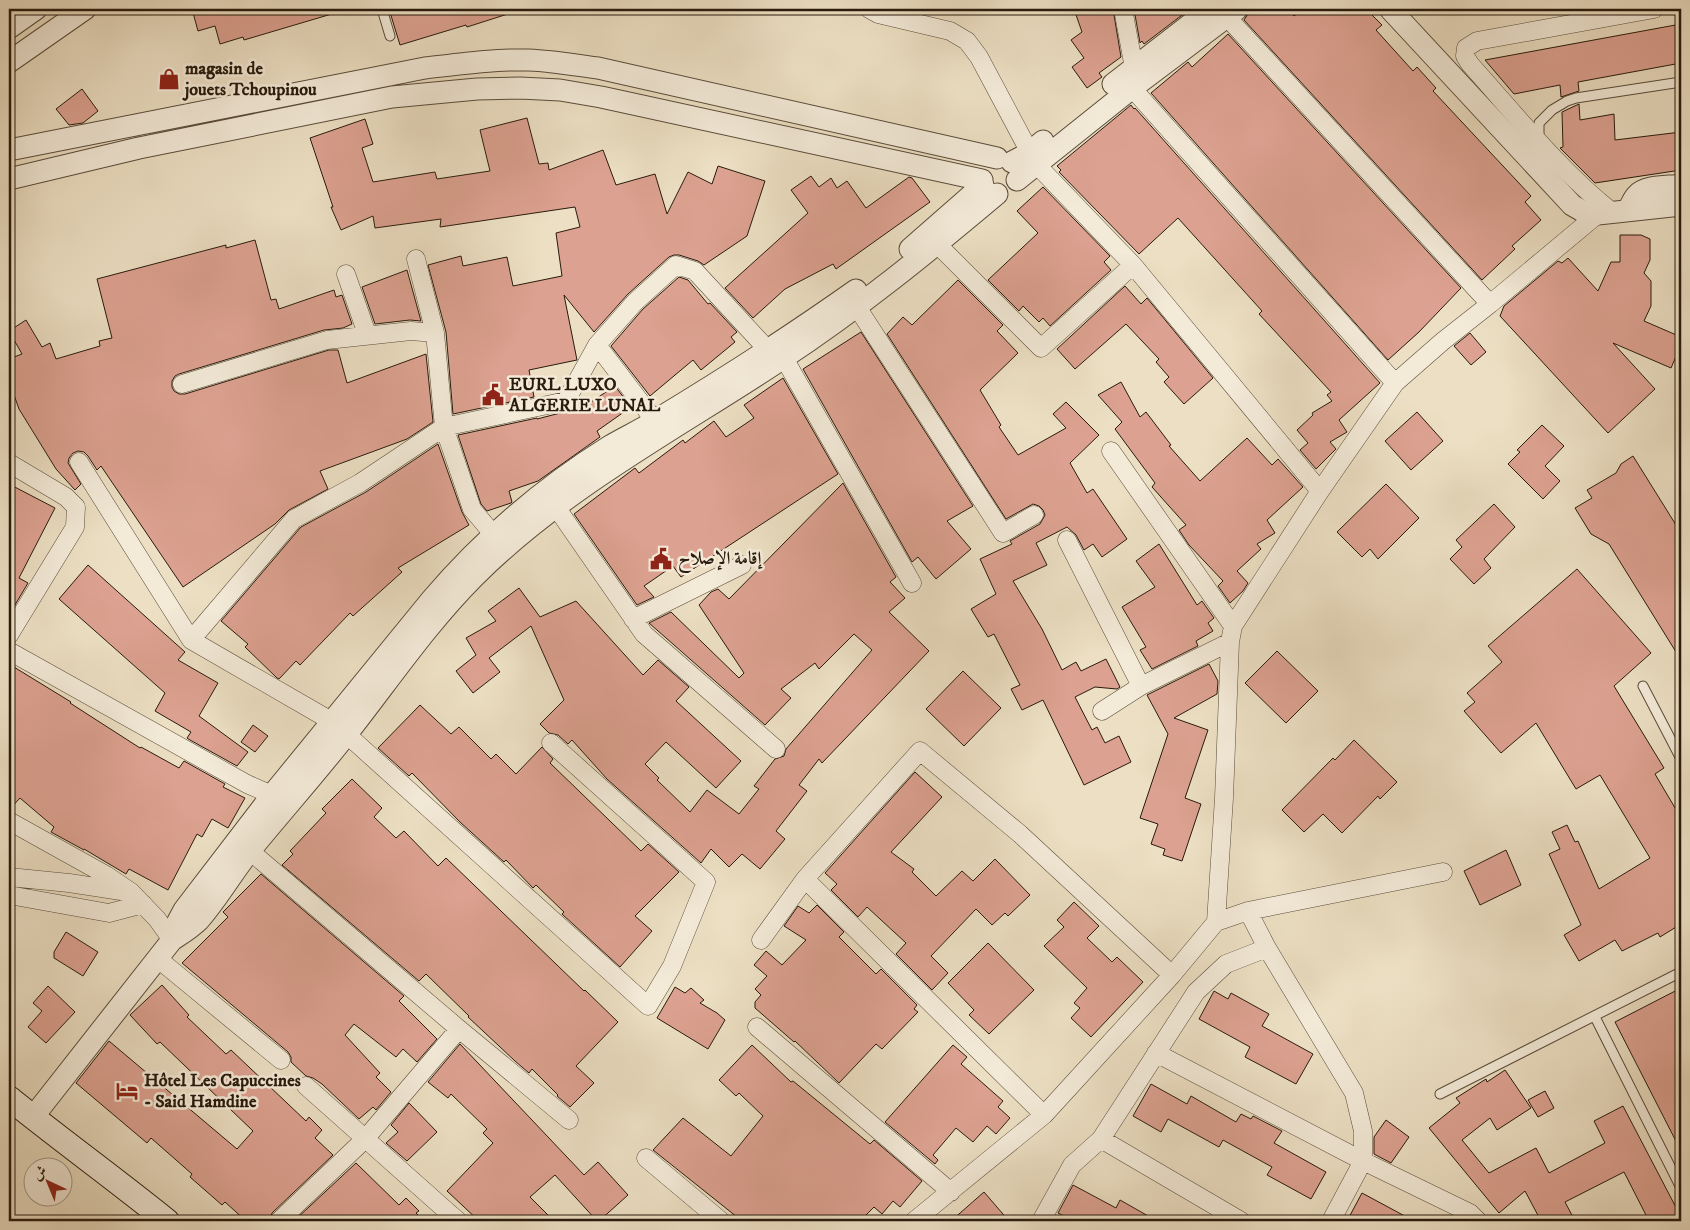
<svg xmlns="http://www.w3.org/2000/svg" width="1690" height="1230" font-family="'IM FELL DW Pica',Amiri,serif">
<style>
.building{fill:#dca190;stroke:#291b0d}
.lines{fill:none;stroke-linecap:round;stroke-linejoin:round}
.service-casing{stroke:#5a4c3a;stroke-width:11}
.minor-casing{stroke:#5a4c3a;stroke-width:19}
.tertiary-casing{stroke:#5a4c3a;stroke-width:23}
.secondary-casing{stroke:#291b0d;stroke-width:26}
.service{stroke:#f3ead8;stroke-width:9}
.minor{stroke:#f3ead8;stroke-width:18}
.tertiary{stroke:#f3ead8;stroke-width:21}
.secondary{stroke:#f3ead8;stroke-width:24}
.labels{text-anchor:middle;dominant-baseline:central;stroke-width:5;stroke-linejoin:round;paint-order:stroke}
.poi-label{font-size:18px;font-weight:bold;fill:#291b0d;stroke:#f3ead8;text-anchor:start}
</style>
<rect width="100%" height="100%" fill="#ecdfc3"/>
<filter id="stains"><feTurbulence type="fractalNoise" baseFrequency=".004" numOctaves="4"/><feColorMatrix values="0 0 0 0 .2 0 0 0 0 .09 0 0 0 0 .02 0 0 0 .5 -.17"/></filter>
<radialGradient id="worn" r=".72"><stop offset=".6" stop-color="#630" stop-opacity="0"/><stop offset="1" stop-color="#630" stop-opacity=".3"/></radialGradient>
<path class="building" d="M192 9H335V13L244 40 243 37 220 44 215 26 198 31Z
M389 9H513L514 12 467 27 466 25 400 45Z
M1074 9H1113L1121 57 1099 73 1102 77 1087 88 1072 67 1084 58 1071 40 1082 32Z
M1134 9H1190L1144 44 1142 41 1140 43Z
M1249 9H1288L1294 16 1303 9H1366L1382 25 1376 30 1413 71 1417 67 1436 88 1433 91 1531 196 1525 202 1541 220 1512 246 1515 249 1482 280 1244 20 1248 14Z
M1681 24V63L1578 82 1579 91 1561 97 1560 85 1514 94 1485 60Z
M1228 34 1461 288 1419 332 1388 360 1151 93 1188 62 1192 67Z
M82 89 98 111 83 123 69 125 56 109Z
M1579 104 1580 120 1614 114 1615 140 1681 132V170L1595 183 1560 148 1563 147 1562 112Z
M1131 105 1134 109 1135 108 1380 383 1339 420 1347 432 1330 442 1336 449 1316 469 1300 450 1308 443 1297 430 1313 415 1312 413 1332 401 1327 395 1331 392 1259 314 1262 311 1178 218 1139 254 1059 172 1061 170 1057 166Z
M527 118 539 164 548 163 549 170 603 150 616 185 655 174 667 214 688 172 712 184 718 166 765 181 747 236 704 265 698 261 679 255H674L669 257 628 294 594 332 564 295 577 360 529 370 534 397 453 414 446 332 428 265 461 256 463 266 507 257 513 286 562 276 556 233 580 227 575 207 440 227 441 219 375 228 373 216 341 230 331 207H333L310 138 365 119 373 144 362 148 373 182 435 172 437 179 490 171 480 130Z
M811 176 819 187 831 178 837 188 847 181 866 208 909 177 912 178 930 202 836 269 833 264 785 289 753 318 725 288 808 213 791 190Z
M1043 187 1110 256 1104 262 1111 270 1050 326 1043 318 1039 322 1023 306 1019 311 988 280 1038 233 1017 211Z
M1620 235H1641L1650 239V260L1644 273 1651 281V306L1644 321 1681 337V345L1671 368 1613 343 1655 389 1608 433 1500 316 1504 306 1558 261 1562 263 1568 258 1598 291 1611 262H1620Z
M255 240 271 300 276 299 279 309 334 290 336 297 342 295 352 324 343 328 324 330 179 374 175 376 172 381V387L174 391 179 394H185L329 350H338L347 383 426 354 433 422 407 439 320 471 328 489 289 510 275 524 183 587 101 466 97 470 88 456 84 452 78 451 73 453 69 458 68 463 81 484 75 490 56 469 19 409 9 381V359L22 354 9 331 26 320 42 347 50 343 56 359 100 346 99 341 112 338 97 279 226 245V248Z
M407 270 421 321 410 320 375 324 362 287Z
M679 277 688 280 708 304 710 303 737 332 731 337 735 342 701 370 693 360 650 396 611 346 643 309Z
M958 280 1003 325 997 331 1018 353 980 390 1001 425 999 427 1018 455 1066 428 1053 414 1066 402 1099 435 1070 463 1087 493 1093 489 1127 539 1102 557 1093 544 1084 550 1076 535 1067 527 1036 543 1047 565 1013 581 1042 629 1062 670 1076 662 1081 671 1106 659 1120 687 1117 689 1095 687 1075 697 1092 730 1097 727 1105 743 1119 736 1131 762 1084 785 1043 700 1022 710 1011 689 1020 685 994 634 988 637 971 609 996 594 980 559 1012 544 1010 541 1040 524 1045 515 1043 510 1039 506 1033 504 1006 519 887 334 903 317 912 325Z
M1125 286 1141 304 1147 298 1213 378 1184 404 1164 382 1169 377 1156 362 1159 359 1126 324 1075 369 1057 349Z
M861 332 973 506 947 521 971 549 936 579 918 557 912 562 803 369Z
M1470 333 1486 352 1471 365 1454 346Z
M783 378 838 474 681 577 673 566 644 586 654 597 637 605 574 514 635 468 639 473 683 440 685 443 714 421 726 437 754 418 744 405Z
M1121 382 1140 417 1146 412 1171 445 1169 446 1200 481 1247 438 1272 465 1278 459 1303 487 1267 520 1275 533 1257 544 1261 549 1237 571 1248 583 1243 591 1230 603 1218 586 1223 581 1189 545 1179 530 1186 525 1152 487 1155 483 1115 429 1122 422 1098 395Z
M615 386 631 407 597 431 600 437 538 481 509 491 512 502 511 503 487 511 481 504 458 435 537 418V419L568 411 573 409 578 401 581 399 585 406Z
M1417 412 1443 441 1411 470 1385 441Z
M1542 425 1564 446 1545 466 1560 481 1543 499 1508 464 1520 452 1517 450Z
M438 444 462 512 469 525 398 568 402 572 353 616 350 613 300 665 296 661 279 679 277 678 245 647 248 644 221 621 301 527 366 492Z
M1633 456 1681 533V660L1609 544 1591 534 1575 508 1592 498 1587 490 1616 473 1621 464Z
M843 483 896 577 890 582 905 598 889 612 929 651 822 763 819 759 799 785 807 791 776 831 785 839 760 869 742 854 729 867 711 849 701 863 607 779 572 740 568 744 558 735 549 733 540 724 564 700 531 626 489 658 500 672 473 693 456 671 476 655 466 638 496 621 488 611 519 588 540 617 576 601 643 675 658 660 689 687 676 701 741 761 716 788 666 742 645 764 659 778 657 780 690 812 707 790 739 814 759 789 754 786 775 759 784 756 786 749 872 650 854 634 819 669 815 663 781 689 791 698 765 725 649 623 671 612 739 678 744 673 699 605 711 592 718 589 729 599Z
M9 484 55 508 19 578 28 583 9 615Z
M1386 484 1419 518 1378 559 1370 549 1362 557 1337 532Z
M1494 504 1515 527 1484 559 1491 568 1474 584 1450 559 1462 547 1456 540Z
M1159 544 1197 605 1202 601 1214 618 1208 623 1213 631 1196 641 1198 646 1152 669 1140 650 1146 647 1122 607 1155 587 1136 561Z
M88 565 185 652 178 660 218 683 199 716 248 752 237 766 190 740 187 738 191 732 155 711 165 693 59 599Z
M1577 569 1651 653 1614 686 1664 768 1655 774 1681 818V924L1660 937 1658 933 1622 951 1615 940 1579 961 1564 935 1581 925 1549 854 1560 849 1552 832 1567 825 1575 842 1578 841 1599 889 1650 858 1600 775 1576 789 1536 723 1501 753 1464 711 1475 702 1467 693 1502 662 1488 646Z
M1277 651 1318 691 1286 723 1245 683Z
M9 664 71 702 70 703 140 748 141 747 179 768 184 761 225 784 223 787 245 798 228 828 212 819 202 837 197 834 168 890 129 869 126 874 84 849V850L51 832 54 827 20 798 9 810Z
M1209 664 1218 681 1217 694 1174 718 1208 730 1185 798 1201 804 1182 861 1163 855 1165 849 1151 844 1158 824 1140 818 1168 734 1147 695Z
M963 671 1001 708 964 746 926 709Z
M420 705 451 734 459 727 491 759 496 754 516 774 542 747 553 759 550 763 641 851 648 844 679 872 635 916 652 931 620 967 562 914 564 912 536 885 533 888 506 860 504 862 460 822 412 773 409 776 378 748Z
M253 725 268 736 255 752 241 742Z
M1354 740 1397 782 1380 799 1378 796 1342 833 1323 814 1304 832 1282 810 1333 758 1335 760Z
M915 772 942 797 891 852 914 869 912 872 936 896 962 871 973 881 995 859 1030 895 1008 916 1005 913 992 925 976 909 931 956 948 973 932 990 896 954 906 943 867 907 858 917 831 890 837 884 825 873Z
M352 779 382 808 374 817 396 838 404 831 438 866 446 858 584 991 585 990 618 1022 576 1066 594 1083 570 1107 557 1096 558 1095 532 1069 529 1073 515 1061 468 1017 469 1016 426 974 419 981 282 865 293 854 290 851 326 813 322 809Z
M1506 850 1521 885 1480 905 1464 871Z
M261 874 404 996 399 1001 437 1039 417 1062 403 1049 396 1057 354 1024 345 1035 380 1073 376 1077 391 1092 376 1110 373 1107 359 1119 322 1084 313 1078 306 1076 291 1062V1057L288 1052 182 963 228 917 223 912Z
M1074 902 1099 926 1087 938 1112 962 1117 957 1143 982 1091 1037 1071 1018 1080 1008 1074 1003 1087 988 1044 946 1064 927 1057 920Z
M817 905 844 932 839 937 876 974 881 969 917 1005 914 1009 918 1012 882 1049 876 1044 839 1083 795 1041 794 1042 755 1008V1002L761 995 755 989 767 976 754 965 766 951 782 965 806 940 784 926 798 906 809 913Z
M66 932 98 952 83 976 54 958V952Z
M988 943 1034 990 989 1034 969 1015 974 1010 948 983Z
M162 985 189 1015 187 1017 226 1054 231 1050 306 1121 309 1117 322 1130 315 1138 333 1155 272 1213 269 1221H246L225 1202 222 1205 190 1177 192 1174 151 1138 147 1143 76 1083 109 1041 237 1149 253 1131 160 1042 157 1044 130 1015Z
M48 986 75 1012 46 1043 28 1027 42 1011 33 1003Z
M675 987 685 993 691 988 704 1000 700 1003 717 1013 725 1020 708 1049 657 1018Z
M1681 988V1151L1615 1022Z
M1214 991 1228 999 1231 993 1269 1014 1262 1026 1313 1054 1296 1084 1245 1057 1250 1047 1199 1019Z
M460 1044 584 1175 598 1162 628 1195 599 1221H597L555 1175 530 1197 554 1221H479L447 1191 493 1143 483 1133 487 1129 451 1094 448 1098 428 1082Z
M752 1045 791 1082 793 1081 870 1144 874 1140 922 1181 900 1207 893 1201 882 1214 874 1207 860 1221H742L653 1150 683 1118 731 1156 763 1116 739 1093 736 1096 719 1080Z
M953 1045 967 1057 961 1064 1003 1101 998 1107 1010 1118 996 1134 987 1126 973 1142 956 1128 933 1155 938 1160 935 1164 885 1122Z
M1505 1070 1531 1108 1497 1130 1490 1118 1462 1140 1489 1173 1536 1148 1549 1173 1605 1143 1594 1121 1623 1106 1681 1217V1221H1649L1624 1172 1565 1202 1575 1221H1541L1525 1191 1499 1213 1429 1128 1460 1103 1456 1098 1486 1079 1487 1082Z
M1151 1084 1187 1104 1191 1096 1236 1122 1241 1114 1251 1119 1253 1116 1282 1131 1274 1143 1326 1172 1311 1199 1267 1175 1272 1167 1223 1140 1219 1147 1168 1119 1161 1132 1133 1116Z
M1545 1091 1554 1108 1538 1117 1528 1100Z
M409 1103 437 1132 407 1161 386 1143 398 1132 391 1125Z
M1386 1120 1409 1137 1391 1163 1374 1154V1137Z
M356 1163 399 1205 406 1198 419 1211 416 1213 424 1221H294Z
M1073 1185 1116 1208 1120 1200 1157 1221H1061L1064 1216 1058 1213Z
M984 1192 1009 1221H951Z
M1362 1193 1414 1221H1347Z"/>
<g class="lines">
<g class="service-casing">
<path id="service" d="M382 9 390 36
M1539 138V123L1552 110 1567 101 1576 98 1681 82
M1643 686 1681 759
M1595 1017 1681 1188
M1440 1094 1681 972"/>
</g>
<g class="minor-casing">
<path id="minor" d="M869 9 878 14 950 31 967 41 979 57 1036 164 1133 265 1320 491
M1123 9 1134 68
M1227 17 1490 304
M1132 88 1395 383
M1612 212C1560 171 1514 113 1470 64L1465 56 1466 48 1477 41 1654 9
M937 244 1041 348 1133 265
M416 259 435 333 444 427 472 509 493 534
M346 274 367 334
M857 307 1003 533 1034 515
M597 345 655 421
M784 358 912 583
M182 384 327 340 411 331 435 333
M1111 451 1233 626
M79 462 191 640 333 722 648 1006 672 966 706 882 551 743
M9 463 66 497 76 507 75 527 9 635
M550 497 556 507 644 634 776 749
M1067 540 1141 686
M633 619 742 565
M191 640 294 519 360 483 444 427 566 401 597 345 635 302 676 265 695 271 767 349
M9 651 247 784 272 795
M1102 711 1141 686 1230 642
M9 821 106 875 131 892 157 919 172 940
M250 851 459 1029 569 1120
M9 877 69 883 128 892
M805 879 1044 1115
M9 895 109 913 143 904
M1216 922 1248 911 1443 872
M761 940 805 879 920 751 1020 834 1172 975
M1267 948 1354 1093 1363 1131V1161L1331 1221
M157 958 281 1060
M757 1027 951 1192
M1156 1053 1363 1161 1470 1213 1478 1221
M306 1086 458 1221
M1101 1139 1241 1221
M646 1158 721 1221
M279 1221 365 1139 459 1029
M914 1221 1044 1115 1172 975 1216 922 1224 798 1230 642 1233 626 1320 491 1395 383 1443 341 1490 304 1598 214
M1041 1221 1072 1165 1101 1139 1196 992 1226 964 1267 948 1248 911"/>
</g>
<g class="tertiary-casing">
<path id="tertiary" d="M1390 9 1572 205 1584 212 1598 214 1681 205
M9 28 36 9
M9 62 85 9
M1113 84 1210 9
M9 150 425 68C460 64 494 59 529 60 552 61 575 65 598 68L997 158
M1012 162 1029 153 1043 141
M9 179 139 148 392 97 477 89 520 88 560 90 601 97 982 180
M1017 180 1132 88 1237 9
M1628 210C1631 205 1633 199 1637 195 1645 185 1669 187 1681 185
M910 249 983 185
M172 940 176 925 184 910 272 795 432 599C483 539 543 488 610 446 625 437 641 430 656 420 724 379 791 336 856 290
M33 1117 172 940C181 934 191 928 199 920 219 897 234 870 253 847 285 808 319 770 350 730 390 679 428 623 474 577 563 488 678 428 782 359 858 309 928 252 997 194"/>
</g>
<g class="secondary-casing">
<path id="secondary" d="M9 1098C61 1140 115 1179 167 1221"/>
</g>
<use href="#service" class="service"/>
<use href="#minor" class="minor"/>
<use href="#tertiary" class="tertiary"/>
<use href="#secondary" class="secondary"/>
</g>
<defs>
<g id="shop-bare" transform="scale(1.725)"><path d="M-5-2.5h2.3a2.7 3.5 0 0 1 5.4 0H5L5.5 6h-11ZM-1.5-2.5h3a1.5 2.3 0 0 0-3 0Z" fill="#8f2418" stroke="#f3ead8" stroke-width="2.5" paint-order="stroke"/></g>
<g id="civic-bare" transform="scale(1.725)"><path d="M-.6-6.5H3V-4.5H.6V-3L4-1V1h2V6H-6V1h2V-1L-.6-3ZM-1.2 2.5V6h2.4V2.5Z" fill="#8f2418" stroke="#f3ead8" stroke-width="2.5" paint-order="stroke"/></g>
<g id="hotel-bare" transform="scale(1.725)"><path d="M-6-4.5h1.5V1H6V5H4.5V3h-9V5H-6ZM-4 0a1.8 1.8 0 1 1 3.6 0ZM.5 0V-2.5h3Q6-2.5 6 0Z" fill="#8f2418" stroke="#f3ead8" stroke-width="2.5" paint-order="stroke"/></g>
</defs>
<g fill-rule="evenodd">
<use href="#shop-bare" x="169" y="79"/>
<use href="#civic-bare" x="493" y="395"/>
<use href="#civic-bare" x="661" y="559"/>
<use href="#hotel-bare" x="127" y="1091"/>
</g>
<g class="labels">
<g class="poi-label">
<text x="185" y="69">magasin de<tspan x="185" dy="21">jouets Tchoupinou</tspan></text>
<text x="509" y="385">EURL LUXO<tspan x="509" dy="21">ALGERIE LUNAL</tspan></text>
<text x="678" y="559">إقامة الإصلاح</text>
<text x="144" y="1081">Hôtel Les Capuccines<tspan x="144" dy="21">- Said Hamdine</tspan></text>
</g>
</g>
<rect width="1690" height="1230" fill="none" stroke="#ecdfc3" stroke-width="30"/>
<rect x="10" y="10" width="1670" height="1210" fill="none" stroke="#291b0d" stroke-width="2.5"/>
<rect x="15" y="15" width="1660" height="1200" fill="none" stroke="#291b0d"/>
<g transform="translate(48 1182) rotate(316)"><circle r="24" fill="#f3ead8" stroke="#a29787"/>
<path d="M0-4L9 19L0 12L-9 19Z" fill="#8f2418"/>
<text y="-8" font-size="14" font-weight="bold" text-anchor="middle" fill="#291b0d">ش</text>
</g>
<rect width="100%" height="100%" filter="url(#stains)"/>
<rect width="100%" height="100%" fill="url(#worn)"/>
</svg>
